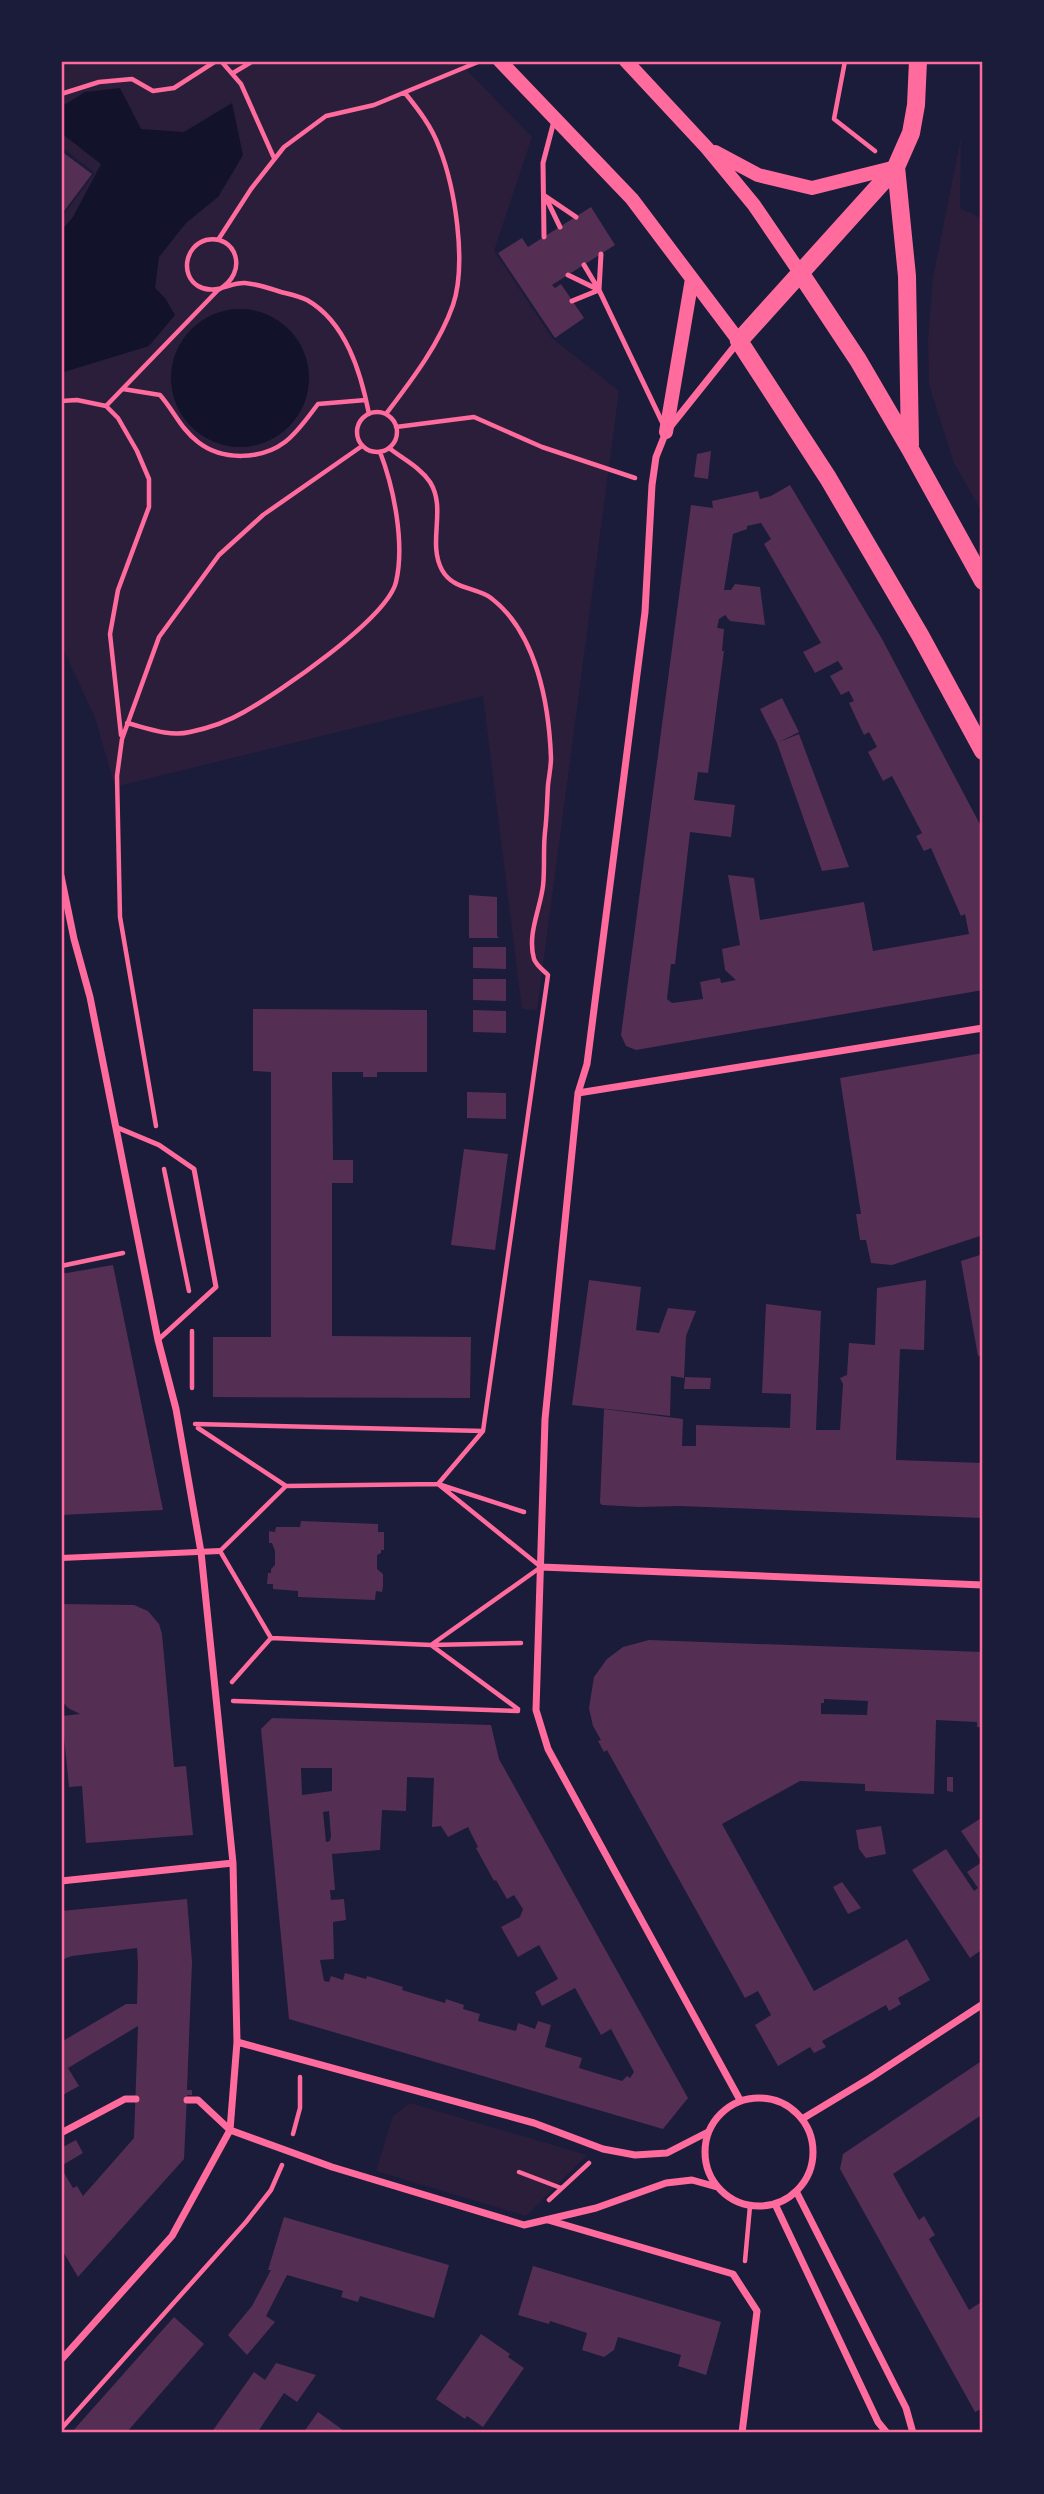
<svg xmlns="http://www.w3.org/2000/svg" width="1044" height="2494" font-family="'DejaVu Sans',sans-serif">
<style>
.green{fill:#2a1e3b}
.water{fill:#12122b}
.building{fill:#542f53;fill-rule:evenodd}
.lines{fill:none;stroke-linecap:round;stroke-linejoin:round}
.path{stroke:#ff6b9d;stroke-width:4.5}
.service{stroke:#ff6b9d;stroke-width:5}
.pedestrian{stroke:#ff6b9d;stroke-width:6}
.minor{stroke:#ff6b9d;stroke-width:7}
.secondary{stroke:#ff6b9d;stroke-width:14}
.primary{stroke:#ff6b9d;stroke-width:18}
.neatline{fill:none;stroke:#ff6b9d;stroke-width:2.5}
</style>
<rect width="100%" height="100%" fill="#1b1b3a"/>
<path class="green" d="M61 61H458L532 137 494 251 552 338 619 391 537 1010 522 1009 483 696 115 787 95 718 61 644V218L95 173 61 147Z
M961 138 960 208 983 219V514L954 463 929 385 928 339 933 278Z
M410 2103 587 2155 526 2216 376 2171 393 2116Z"/>
<path class="water" d="M120 88 141 129 184 132 232 103 243 155 218 197 186 223 159 257 155 288 165 298 175 315 149 346 64 372 61 370V231L73 217 101 164 61 133V107L85 92Z
M171 378a69 69 0 1 1 138 0a69 69 0 1 1-138 0Z"/>
<path class="building" d="M61 151 92 174 61 215Z
M591 207 615 245 552 285 555 288 561 284 584 318 555 338 498 253 522 238 528 247Z
M711 451 708 479 694 477 697 454Z
M790 485 882 639 983 830V990L636 1050 626 1046 621 1035 691 505 713 508 712 501 758 491 760 499 771 496ZM761 523 771 539 764 544 821 643 803 652 815 673 838 661 843 669 830 676 841 695 849 691 854 701 849 703 864 735 869 732 877 747 868 752 883 781 892 776 922 833 916 836 924 851 931 848 961 916 965 914 969 934 873 951 864 902 760 920 754 878 728 875 740 945 722 949 725 970 736 980 721 983 720 978 700 982 703 999 672 1003 667 999 671 964H675L690 832 731 837 735 805 694 800 698 772 708 773 724 651H722L724 629 717 628 719 619 725 615 730 621 765 625 760 587 735 584 731 590H724L733 534 747 529V526Z
M782 698 799 732 779 742 799 734 849 867 822 871 777 743 760 709Z
M469 895 497 897V936L499 938H469Z
M473 947H506V969L473 968Z
M473 979H506V1001L473 1000Z
M253 1009 427 1010V1072H377V1077H363V1072H332L333 1160H353V1183H332V1336L471 1337 470 1398 213 1397V1337H271V1072L253 1071Z
M473 1010 506 1011V1033L473 1032Z
M983 1053V1235L892 1265 871 1263 866 1240H860L856 1214H861L840 1078Z
M467 1092 506 1093V1119L467 1118Z
M464 1149 508 1154 495 1250 451 1245Z
M983 1254V1354L978 1356 961 1261Z
M113 1265 163 1510 61 1515V1274Z
M589 1280 641 1287 636 1330 659 1333 668 1308 696 1311 686 1336 684 1378 671 1376 670 1416 572 1405Z
M926 1280 924 1350 900 1349 896 1460 983 1463V1518L680 1506 639 1507 602 1505 600 1503 604 1409 683 1419 682 1446H696V1425L790 1428 791 1394 762 1393 766 1304 821 1311 816 1430H840L843 1384 840 1378 847 1375 849 1343 875 1345 877 1288Z
M685 1377 711 1378 710 1389H684Z
M301 1521 378 1524V1532H384V1550H381V1553L377 1555V1569L383 1574V1586L382 1592 376 1591 375 1600 298 1597V1591L273 1589V1584H267L268 1573H271V1569L275 1565V1551L272 1543H269V1531L275 1532 276 1527H300Z
M61 1604 134 1605 148 1611 159 1624 162 1634 174 1767 186 1766 193 1835 86 1843 82 1786 69 1787 62 1716 80 1714 68 1708 61 1700Z
M649 1640 983 1652V1727H977V1722L936 1720 934 1794 865 1791V1784L800 1781 722 1824 814 1991 907 1939 930 1980 898 1998 901 2004 889 2011 886 2005 822 2041 826 2047 814 2053 810 2047 778 2066 755 2025 771 2015 758 1991 745 1998 607 1750 604 1752 598 1741 601 1740 593 1726 589 1708 594 1677 607 1659 623 1647ZM824 1699 868 1701 867 1715 821 1714V1703H824Z
M272 1718 491 1725 499 1759 688 2098 663 2129 289 2019 261 1729ZM301 1768H332V1791L302 1795ZM407 1777 434 1778 432 1827 441 1826 448 1837 468 1827 478 1847 476 1848 494 1881 496 1880 507 1899 514 1895 523 1909 520 1917 501 1927 518 1957 539 1945 558 1979 535 1992 542 2006 575 1988 601 2035 611 2029 634 2072 630 2078 627 2076 622 2081 579 2068 582 2058 545 2047 551 2025 538 2021 535 2029 518 2023 516 2031 478 2021 480 2014 463 2009 464 2005 446 1999 445 2003 402 1990 403 1987 367 1976 366 1979 345 1973 343 1980 331 1976 329 1982 324 1981 320 1960 334 1959 333 1922 346 1920 344 1899 331 1900 330 1890H335L332 1854 380 1850 382 1810 406 1811ZM329 1811 331 1836 330 1841 326 1842 323 1812Z
M947 1777H953V1792L947 1791Z
M983 1817V1949L970 1958 912 1870 946 1849 974 1891 978 1888 967 1872 982 1862 961 1831Z
M881 1826 886 1854 866 1858 859 1849 856 1830Z
M842 1882 861 1908 848 1914 833 1887Z
M187 1899 192 1962 187 2090H192V2095H187L184 2159 78 2277 61 2248V2168L73 2188 77 2186 83 2196 134 2138 138 2026 68 2068 79 2086 61 2096V2042L126 2004H137L138 1964 137 1948 72 1956 61 1960V1911Z
M983 2060V2114L893 2174 919 2220 924 2216 935 2235 929 2239 969 2310 983 2301V2408L975 2412 840 2169 843 2154Z
M76 2140 83 2153 61 2166V2148Z
M284 2217 449 2265 434 2318 360 2296 358 2302 341 2297 343 2291 287 2275 266 2316 275 2322 247 2355 228 2335 252 2306 271 2270H268Z
M533 2266 721 2322 706 2375 678 2366 681 2355 618 2337 614 2350 604 2357 582 2350 587 2333 550 2321 549 2324 518 2315Z
M174 2317 204 2344 126 2433H71Z
M481 2334 510 2354 508 2357 524 2368 483 2427 467 2416 465 2419 436 2399Z
M276 2363 316 2375 297 2402 284 2393 257 2433H211L254 2372 265 2380Z
M318 2412 347 2433H303Z"/>
<g class="lines">
<path class="path" d="M221 61 241 84 274 158
M845 61 834 119 875 151
M233 73 253 61
M61 94 99 82 132 79 153 91 174 88 216 61
M218 240 251 189 284 147 326 116 374 105 478 62
M123 389 160 395C174 411 181 429 198 442 222 461 261 460 285 442 298 432 308 417 318 404L366 400
M61 401 77 400 106 406 118 418 137 451 149 479V507L118 590 110 634 121 735
M106 406 218 290C250 273 236 233 206 240 185 246 180 275 198 286 215 296 229 282 245 283 257 284 269 288 281 292 289 294 299 296 307 300 346 322 361 373 369 414
M357 432a20 20 0 1 1 40 0a20 20 0 1 1-40 0Z
M386 414C411 381 439 345 453 305 467 263 455 187 439 147 432 127 418 109 405 93
M396 427 474 417 542 447 635 478
M389 448C403 459 420 467 430 482 447 509 427 542 442 570 453 590 476 587 491 598 537 633 549 705 551 758 551 767 549 776 548 785 547 801 547 816 545 832 543 850 545 868 543 886 540 910 527 934 534 959 536 965 543 970 548 975L483 1431 438 1484 524 1512
M127 723C147 728 169 737 190 732 209 728 227 722 244 712 278 693 387 619 396 582 405 544 394 488 380 452
M156 1126 120 917 117 776 122 739 159 637 219 555 263 515 362 446
M164 1169 189 1291
M61 1266 123 1253
M192 1388V1331
M195 1424 483 1431
M198 1428 286 1486
M438 1484 541 1567 431 1645 271 1638 220 1551 286 1486Z
M431 1645 518 1709
M432 1645 521 1643
M232 1682 271 1638
M233 1701 518 1711
M293 2134 300 2108V2077
M519 2172 561 2188
M549 2200 589 2163
M745 2261 750 2206
M61 2429 246 2222 271 2190 282 2165"/>
<path class="service" d="M545 196 576 217
M546 198 560 227
M544 237 543 163 554 121
M568 275 599 290 584 265
M599 290 664 426
M572 301 599 290 601 254
M116 1127 159 1145 194 1169 216 1287 158 1340"/>
<path class="pedestrian" d="M61 1558 220 1551"/>
<path class="minor" d="M738 342 666 432 656 457 652 485 645 612 587 1064 578 1093 545 1419 536 1710 548 1749 740 2100
M61 876 74 939 90 997 158 1340 176 1409 201 1552 233 1863 237 2042 230 2130 172 2236 61 2360
M578 1093 983 1028
M541 1567 983 1585
M61 1881 233 1863
M237 2042 534 2123 603 2149 635 2155 667 2153 708 2132
M705 2152a54 54 0 1 1 108 0a54 54 0 1 1-108 0Z
M187 2100H198L230 2130 332 2167 524 2225 596 2208 666 2183 692 2180 717 2187
M802 2119 870 2078 983 2004
M61 2133 125 2099H136
M796 2191 906 2408 913 2433
M775 2204 878 2422 887 2433
M548 2220 733 2274 757 2311 742 2433"/>
<path class="secondary" d="M500 61 632 199 739 341
M626 61 707 148 754 205 801 274
M715 152 758 175 812 188 896 167
M666 432 692 279"/>
<path class="primary" d="M918 61 916 105 911 133 896 167 739 341 828 478 920 635 983 751
M896 167 907 276 910 445
M801 274 858 360 910 449 983 581"/>
</g>
<rect width="1044" height="2494" fill="none" stroke="#1b1b3a" stroke-width="126"/>
<rect x="63" y="63" width="918" height="2368" class="neatline"/>
</svg>
